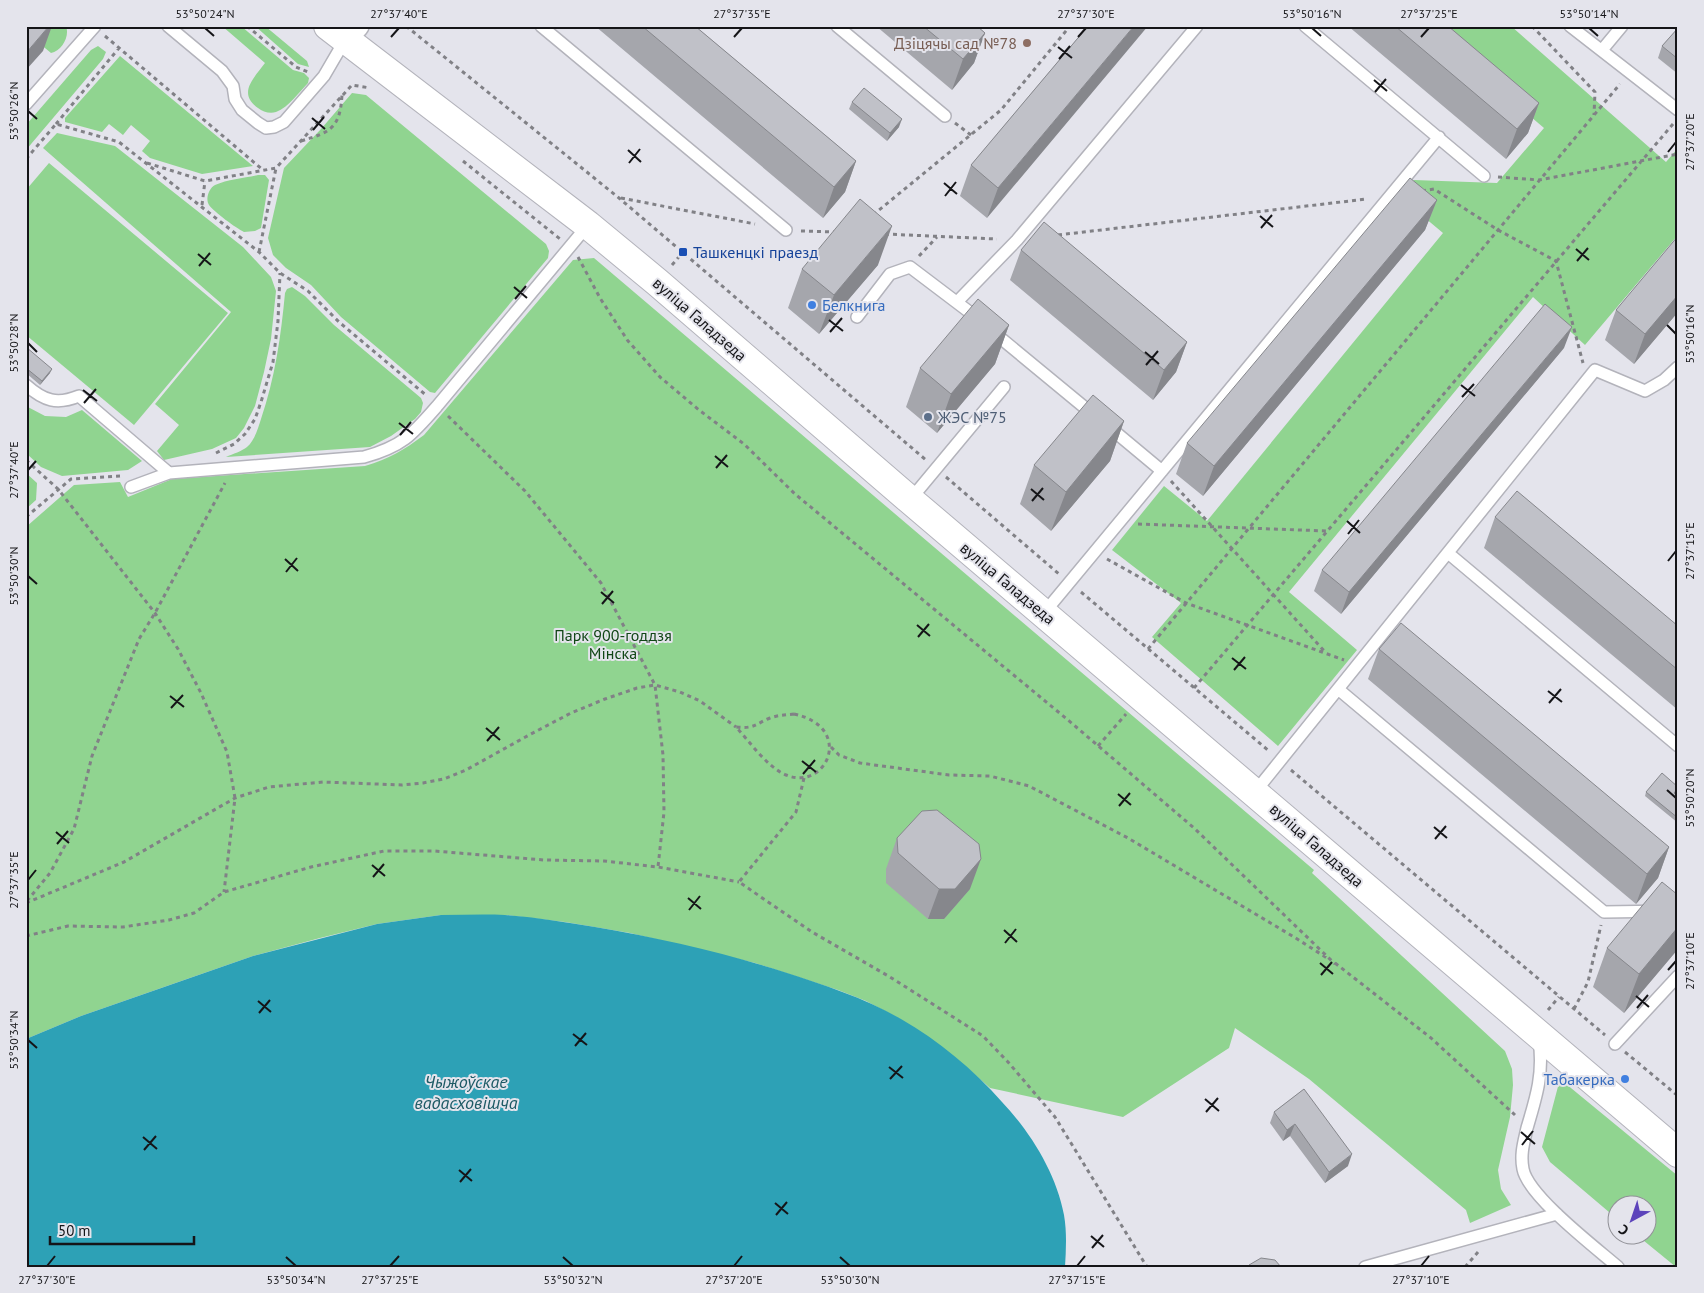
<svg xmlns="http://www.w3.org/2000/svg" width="1704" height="1293" font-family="'PT Sans',sans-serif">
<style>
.green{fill:#90d490}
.water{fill:#2da1b6}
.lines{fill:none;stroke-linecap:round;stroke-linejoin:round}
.service-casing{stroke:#b3b3bb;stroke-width:14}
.minor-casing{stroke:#b3b3bb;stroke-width:24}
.tertiary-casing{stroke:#b3b3bb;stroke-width:30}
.path{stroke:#818186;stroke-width:3;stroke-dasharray:4 4;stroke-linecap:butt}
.service{stroke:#fff;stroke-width:11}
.minor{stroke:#fff;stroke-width:21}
.tertiary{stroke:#fff;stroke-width:28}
.wall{fill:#a5a6ac}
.shaded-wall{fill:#86878c}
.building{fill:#c0c1c8;stroke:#86878c}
.ticks{fill:none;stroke:#151518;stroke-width:2}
.education-dot{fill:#8d6e63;stroke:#e4e4ec;stroke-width:2}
.transit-dot{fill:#1a4fb4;stroke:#e4e4ec;stroke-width:2}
.shop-dot{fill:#3f7fe0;stroke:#e4e4ec;stroke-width:2}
.service-dot{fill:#5c6f8a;stroke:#e4e4ec;stroke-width:2}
.labels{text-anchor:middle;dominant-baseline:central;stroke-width:4;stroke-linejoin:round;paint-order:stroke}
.education-label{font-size:16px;fill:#785e54;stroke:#e4e4ec;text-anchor:end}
.transit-label{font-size:16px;fill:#164399;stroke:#e4e4ec;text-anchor:start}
.shop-label{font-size:16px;fill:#366cbe;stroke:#e4e4ec;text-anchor:start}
.street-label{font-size:16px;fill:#151518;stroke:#e4e4ec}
.service-label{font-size:16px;fill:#4e5e75;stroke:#e4e4ec;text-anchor:start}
.park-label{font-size:16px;fill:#114616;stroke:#e4e4ec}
.water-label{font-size:18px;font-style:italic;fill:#1d5a65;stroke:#e4e4ec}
.neatline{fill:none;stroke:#151518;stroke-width:2}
.ticks-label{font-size:12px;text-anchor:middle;fill:#151518}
</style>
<rect width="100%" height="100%" fill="#e4e4ec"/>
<path class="green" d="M49 26H66C70 36 62 51 51 53L39 43Z
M222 26H241L293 70 304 73 309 78 308 83C299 92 289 107 276 112 270 114 263 112 258 108 237 93 254 78 265 63Z
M255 26H265L307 61 309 67 298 64Z
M1424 26H1511L1666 162 1678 148V235L1585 345 1533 297 1289 592 1357 650 1278 746 1152 637 1181 603 1112 550 1164 486 1207 521 1443 233 1400 197 1414 180 1497 183 1544 128Z
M98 46 106 52 103 59 26 150V125L91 50Z
M120 56 253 166 202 174 150 158 142 151 150 141 131 125 123 135 109 124 102 132 65 122V118Z
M352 93 366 95 546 244 549 251 548 258 435 393 430 392 341 317 311 285 286 268 273 255 268 238 284 168 321 129Z
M57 133 115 146 243 247 271 277 276 291 271 339 264 372 255 406 244 428 236 438 212 449 164 460 157 451 179 425 155 404 231 312 43 148Z
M49 163 228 313 134 425 26 335V190Z
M258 175H265L269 180 261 228 255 231 244 232C236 228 214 212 209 205 205 199 209 188 215 185 228 179 245 178 258 175Z
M594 258 1314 870 1312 873 1505 1051 1512 1069 1513 1085 1510 1117 1498 1170 1501 1189 1511 1205 1470 1223 1466 1210 1309 1079 1235 1028 1229 1048 1123 1117 990 1088 964 1065 900 1019 866 1001 838 990 755 963 630 933 565 922 505 915H441L377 924 320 938 253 956 184 980 81 1016 26 1039V527L74 485 120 482 128 497 172 479 365 466C389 459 404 450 424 435L573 260Z
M292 287 305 296 334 325 421 398 423 403 421 412 415 419 391 436 370 447 226 457C233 454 242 451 247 447 255 440 258 428 261 419 275 378 281 336 285 293L287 289Z
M26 406 45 416 66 417 82 410 142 461 128 470 62 476 41 467 26 453Z
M26 473 37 483 36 500 26 509Z
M1560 1079 1678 1176V1267H1676L1638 1236H1646V1206H1616V1218L1550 1162 1542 1147Z"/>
<path class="water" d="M441 915C462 915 484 914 505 915 535 917 565 922 595 927 659 938 722 952 784 972 824 985 865 998 901 1019 939 1041 973 1069 1002 1102 1031 1133 1056 1173 1064 1215 1067 1232 1066 1250 1065 1267H26V1039L81 1016 253 956 377 924Z"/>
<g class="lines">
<g class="service-casing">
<path id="service" d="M168 26 222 71 233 86 235 99 242 110 258 123 266 128 274 127 284 122 324 76 345 40
M541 26 786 230
M837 26 945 116
M1305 26 1484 176
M1570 26 1678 110
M1602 50 1622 26
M26 104 95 26
M957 302 1017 240 1197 26
M857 317 890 274 910 267 980 320
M992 331 1095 416
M26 385C44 401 57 405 79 396L169 473
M1108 426 1162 471
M131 487 169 473 364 457C403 446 412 435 438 405L588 225
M910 500 1004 387
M1448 553 1678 746
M1044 613 1439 137
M1338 689 1604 912 1670 911 1678 914
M1255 792 1595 370 1645 391 1664 380 1678 367
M1539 1041C1544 1073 1536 1098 1527 1128 1524 1142 1520 1154 1523 1169 1528 1196 1596 1248 1618 1267
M1615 1044 1678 976
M1365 1267 1557 1214"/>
</g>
<g class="minor-casing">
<path id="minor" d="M345 40 358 26"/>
</g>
<g class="tertiary-casing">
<path id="tertiary" d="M328 26 588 225 657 282 910 500 1678 1153"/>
</g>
<path class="path" d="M247 26 296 67 308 72
M406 26 619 198 926 460
M1532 26 1595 92 1594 115
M105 36 263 170
M955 123 971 135
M56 124 119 48
M301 141C331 132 340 128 342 95
M26 159 56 124 119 142 259 252 280 273 308 291 339 322 427 396
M463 161 560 239
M147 163 205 181 276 168 352 85 370 88
M1498 177 1539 180 1678 154
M1422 191 1434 189 1498 230 1556 261 1583 363
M621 198 755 224
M202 205 205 181
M873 215 1001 110 1070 26
M801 231 837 232
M885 234 997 239
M1058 235 1367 199
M259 252 276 168
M919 256 937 237
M578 257 600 298 628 341 660 377 699 410 744 444 795 494 1068 720 1194 828 1335 964
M672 265 683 252
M448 416 525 491 601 583 655 685 663 755 664 812 658 867
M216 453 234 444 245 434 255 419 261 402 273 362 278 321 280 273
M26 460 58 489 155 613 178 649 201 693 227 752 235 798 224 892
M946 477 1059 574
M1171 481 1326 653
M26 517 71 479 121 476
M1138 524 1327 531
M1107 559 1186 603 1344 660
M1081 592 1269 751
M1148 649 1620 84
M1194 688 1673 124
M794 714C855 727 827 792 786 775 767 767 750 742 736 727 755 729 755 724 770 718 778 715 786 715 794 714Z
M1098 746 1126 714
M831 747 839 755 860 763 949 775 990 776 1029 786 1128 838 1294 937 1327 958
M1291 770 1605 1035
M804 778 796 812 739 882 812 932 890 977 983 1036 1008 1062 1055 1117 1147 1267
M27 901 50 873 74 829 92 756 139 639 155 613 225 483
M26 903 124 862 235 798 269 787 323 782 402 785 423 783 444 779 466 770 529 735 571 713 605 699 637 688 655 685 680 692 700 701 736 727
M26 936 68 926 123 927 169 920 194 913 224 892 311 867 384 851H434L544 860 604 861 658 867 739 882
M1335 963 1431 1038 1515 1115
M1574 1009 1588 982 1601 925
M1548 1010 1559 997
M1625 1052 1678 1096
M1465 1267 1478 1252"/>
<use href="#service" class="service"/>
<use href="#minor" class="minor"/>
<use href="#tertiary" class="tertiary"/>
</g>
<path class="wall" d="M595 26H695L856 161 845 192 823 218Z
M876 26H977L985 33 974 63 952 90Z
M1088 26 987 218 960 196 971 165Z
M1348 26H1448L1539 103 1528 133 1506 159Z
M1678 28V74L1658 58 1662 46Z
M852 102 899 127 887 141 849 109Z
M1437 200 1425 230 1203 496 1176 474 1187 443Z
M1678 236V312L1634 364 1605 340 1616 310Z
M1021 250 1187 342 1176 372 1153 400 1010 280Z
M878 265 819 334 788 308 802 269Z
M1009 325 995 364 937 433 906 407 920 368Z
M26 347 50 373 40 385 26 373Z
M1564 348 1341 614 1314 591 1322 570Z
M1124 421 1110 461 1051 531 1020 504 1034 465Z
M1495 517 1678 626V710L1484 548Z
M1379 649 1669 847 1658 878 1636 904 1368 679Z
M1677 791 1675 793 1678 796V823L1645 796 1646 792Z
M897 838 970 889 944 919H928L886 883V869Z
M1678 895V949L1624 1013 1593 987 1607 948Z
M1304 1089 1348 1166 1325 1183 1290 1136 1283 1141 1270 1123 1274 1112Z"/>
<path class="shaded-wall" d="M49 26H52L43 51 26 70V53Z
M1134 26H1148L987 218 998 188Z
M985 33 974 63 952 90 963 59Z
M1539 103 1528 133 1506 159 1517 129Z
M902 119 899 127 887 141 890 133Z
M856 161 845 192 823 218 834 187Z
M1437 200 1425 230 1203 496 1214 466Z
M892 226 878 265 819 334 834 295Z
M1678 295V312L1634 364 1645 334Z
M1009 325 995 364 937 433 951 394Z
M1572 327 1564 348 1341 614 1349 592Z
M1187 342 1176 372 1153 400 1164 370Z
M52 369 50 373 40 385 42 381Z
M1124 421 1110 461 1051 531 1066 492Z
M1669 847 1658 878 1636 904 1647 874Z
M981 859 970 889 944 919H928L939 889Z
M1678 927V949L1624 1013 1639 974Z
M1295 1124 1290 1136 1283 1141 1287 1130Z
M1352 1154 1348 1166 1325 1183 1329 1172Z"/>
<path class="building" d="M26 26H49L26 53Z
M642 26H695L856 161 834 187Z
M923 26H977L985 33 963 59Z
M1088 26H1134L998 188 971 165Z
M1395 26H1448L1539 103 1517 129Z
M1678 28V59L1662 46Z
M864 88 902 119 890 133 852 102Z
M1410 178 1437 200 1214 466 1187 443Z
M860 199 892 226 834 295 802 269Z
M1044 222 1187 342 1164 370 1021 250Z
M1678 236V295L1645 334 1616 310Z
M978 299 1009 325 951 394 920 368Z
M1545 304 1572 327 1349 592 1322 570Z
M26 347 52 369 42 381 26 368Z
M1093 395 1124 421 1066 492 1034 465Z
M1517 491 1678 626V670L1495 517Z
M1401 623 1669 847 1647 874 1379 649Z
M1662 773 1678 787V788L1674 793 1678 796V818L1646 792Z
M937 810 979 844 981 859 955 889H939L898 853 897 838 922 811Z
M1662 882 1678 895V927L1639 974 1607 948Z
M1304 1089 1352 1154 1329 1172 1295 1124 1287 1130 1274 1112Z
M1261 1258 1275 1260 1281 1267H1247L1249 1265Z"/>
<path class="ticks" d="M205 28 214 36M1312 28 1321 36M1589 28 1598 36M391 37 399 28M734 37 742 28M1078 37 1086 28M1421 37 1429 28M1058 47 1072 58M1059 59 1070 46M1374 80 1387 91M1375 92 1386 79M28 111 37 119M312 118 325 129M313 130 324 117M628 150 641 162M1668 152 1676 142M629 163 640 149M944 183 957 194M945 196 956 182M1260 216 1273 227M1261 228 1272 215M1576 249 1589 260M198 254 211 265M1577 261 1588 248M199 266 210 253M514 287 527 298M515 299 526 286M829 320 843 331M1667 325 1676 334M830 332 842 318M28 343 37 352M1145 352 1159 364M1146 365 1158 351M1461 385 1475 396M83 390 97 401M1462 397 1474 384M84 403 96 389M399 423 413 434M400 435 411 422M715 456 728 467M716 468 727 455M28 470 36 461M1031 489 1044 500M1032 501 1043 488M1347 521 1360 533M1348 534 1359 520M285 559 298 571M1668 561 1676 551M286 572 297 558M28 576 37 584M601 592 614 603M602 604 613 591M917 625 930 636M918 637 929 624M1232 658 1246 669M1234 670 1245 657M1548 691 1562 702M170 696 184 707M1549 703 1561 689M171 708 183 695M486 728 500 740M487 741 499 727M802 761 816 772M803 774 815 760M1667 790 1676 798M1118 794 1131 805M1119 806 1130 793M1434 827 1447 838M56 832 69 843M1435 839 1446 826M57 844 68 831M372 865 385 876M373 877 384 864M28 880 36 870M688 898 701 909M689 910 700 896M1004 930 1017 942M1005 943 1016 929M1320 963 1333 974M1668 970 1676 961M1321 975 1332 962M1636 996 1649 1007M258 1001 271 1012M1637 1008 1648 995M259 1013 270 1000M573 1034 587 1045M28 1040 37 1048M575 1046 586 1033M889 1067 903 1078M890 1079 902 1066M1205 1099 1219 1111M1206 1112 1218 1098M1521 1132 1535 1144M143 1137 157 1149M1522 1145 1533 1131M144 1150 156 1136M459 1170 472 1181M460 1182 471 1169M775 1203 788 1214M776 1215 787 1202M1091 1236 1104 1247M1092 1248 1103 1235M286 1257 296 1266M563 1257 573 1266M840 1257 850 1266M47 1266 55 1256M390 1266 399 1256M734 1266 742 1256M1077 1266 1085 1256M1421 1266 1429 1256"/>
<circle class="education-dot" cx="1027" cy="43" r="5"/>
<rect class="transit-dot" x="678" y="247" width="10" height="10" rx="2.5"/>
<g class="shop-dot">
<circle cx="812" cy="305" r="5"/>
<circle cx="1625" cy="1079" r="5"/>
</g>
<circle class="service-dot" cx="928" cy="417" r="5"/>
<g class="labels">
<g class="education-label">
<text x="1017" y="43">Дзіцячы сад №78</text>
</g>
<g class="transit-label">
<text x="693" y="252">Ташкенцкі праезд</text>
</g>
<g class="shop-label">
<text x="822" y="305">Белкнига</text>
<text x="1615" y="1079" text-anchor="end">Табакерка</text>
</g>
<g class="street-label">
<text transform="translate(700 319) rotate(41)">вуліца Галадзеда</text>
<text transform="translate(1008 583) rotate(40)">вуліца Галадзеда</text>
<text transform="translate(1317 845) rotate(41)">вуліца Галадзеда</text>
</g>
<g class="service-label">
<text x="938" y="417">ЖЭС №75</text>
</g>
<g class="park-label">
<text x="613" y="635">Парк 900-годдзя<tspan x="613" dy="18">Мінска</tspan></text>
</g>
<g class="water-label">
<text x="466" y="1081">Чыжоўскае<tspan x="466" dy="21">вадасховішча</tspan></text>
</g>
</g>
<rect width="1704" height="1293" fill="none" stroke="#e4e4ec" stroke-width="55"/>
<g transform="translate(1632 1220) rotate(220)"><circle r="24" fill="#e4e4ec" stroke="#919197"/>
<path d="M0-4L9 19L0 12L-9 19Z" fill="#5c43bb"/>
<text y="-8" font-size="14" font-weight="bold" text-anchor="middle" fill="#151518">С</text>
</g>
<path d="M50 1236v8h144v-8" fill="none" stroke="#151518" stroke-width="2.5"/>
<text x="58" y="1236" font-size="15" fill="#151518" stroke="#e4e4ec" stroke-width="4" paint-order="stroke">50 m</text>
<rect x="28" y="28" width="1648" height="1238" class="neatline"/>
<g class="ticks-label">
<text x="205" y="18">53°50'24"N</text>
<text x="399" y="18">27°37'40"E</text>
<text x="742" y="18">27°37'35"E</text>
<text x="1086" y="18">27°37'30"E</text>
<text x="1312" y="18">53°50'16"N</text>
<text x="1429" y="18">27°37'25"E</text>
<text x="1589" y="18">53°50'14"N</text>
<text transform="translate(14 111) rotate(-90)" y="4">53°50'26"N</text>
<text transform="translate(1690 142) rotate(-90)" y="4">27°37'20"E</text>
<text transform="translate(1690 334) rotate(-90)" y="4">53°50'16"N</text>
<text transform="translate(14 343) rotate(-90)" y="4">53°50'28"N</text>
<text transform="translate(14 470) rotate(-90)" y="4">27°37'40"E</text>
<text transform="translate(1690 551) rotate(-90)" y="4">27°37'15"E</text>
<text transform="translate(14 576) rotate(-90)" y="4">53°50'30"N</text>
<text transform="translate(1690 798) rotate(-90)" y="4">53°50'20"N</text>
<text transform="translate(14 880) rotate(-90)" y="4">27°37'35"E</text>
<text transform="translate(1690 961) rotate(-90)" y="4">27°37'10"E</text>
<text transform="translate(14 1040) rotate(-90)" y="4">53°50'34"N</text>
<text x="47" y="1284">27°37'30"E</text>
<text x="296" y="1284">53°50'34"N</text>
<text x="390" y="1284">27°37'25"E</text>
<text x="573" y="1284">53°50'32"N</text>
<text x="734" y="1284">27°37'20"E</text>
<text x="850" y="1284">53°50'30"N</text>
<text x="1077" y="1284">27°37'15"E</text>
<text x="1421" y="1284">27°37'10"E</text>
</g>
</svg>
